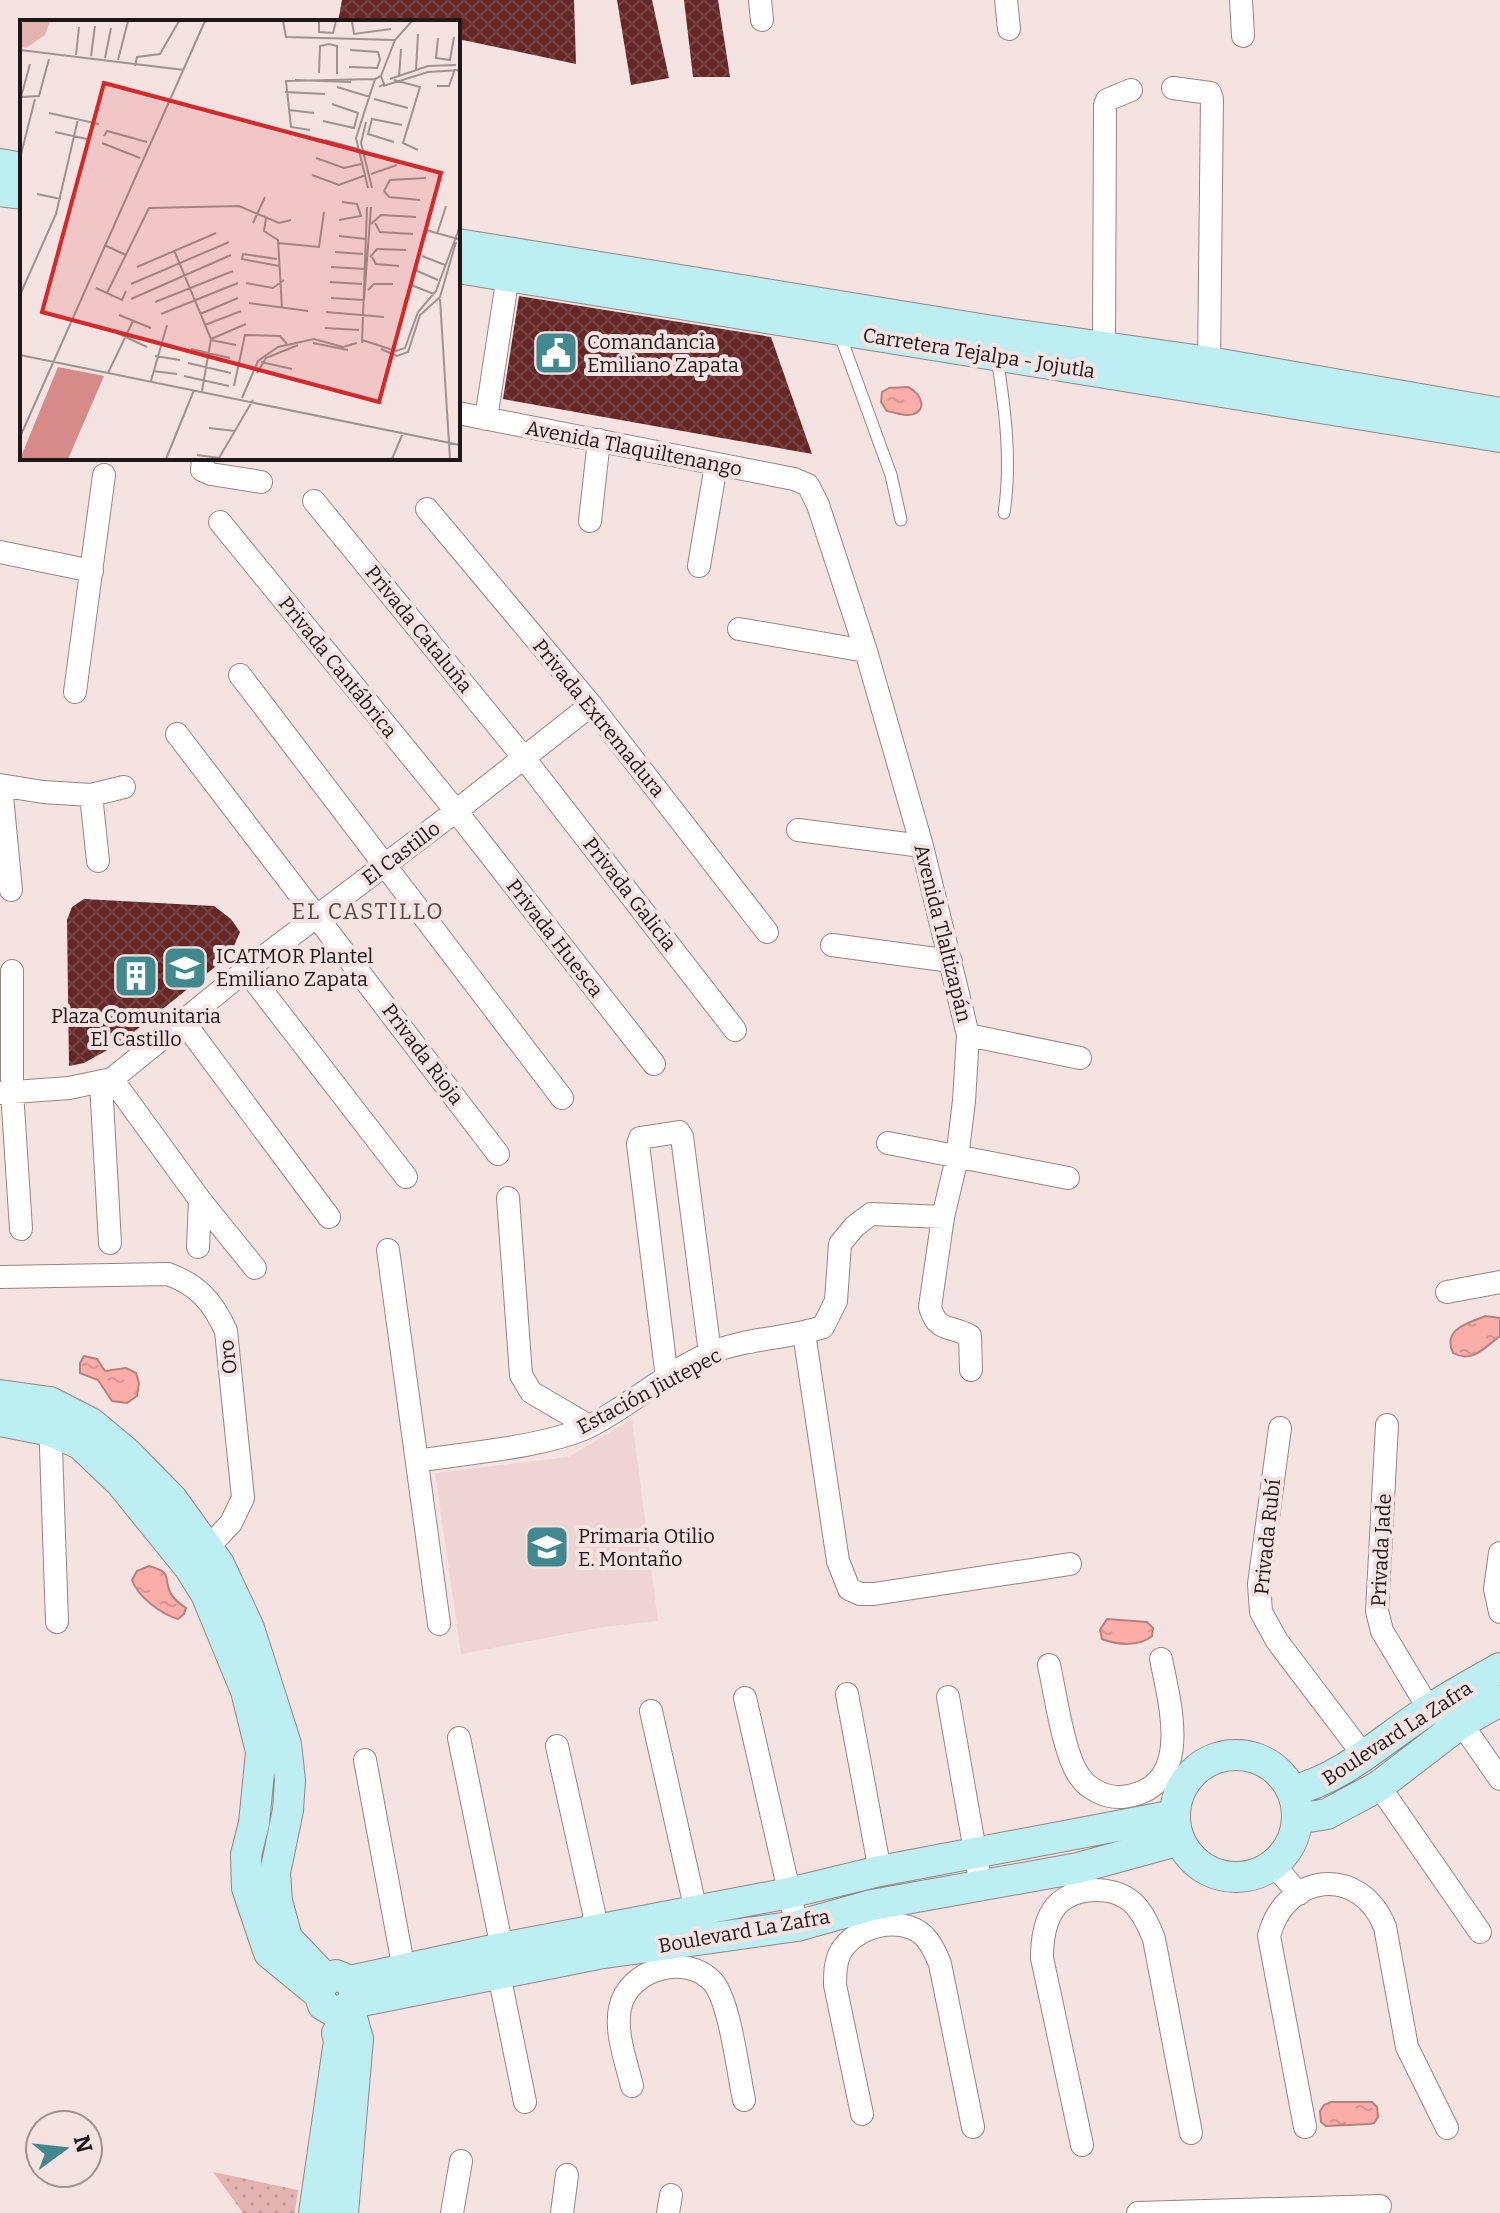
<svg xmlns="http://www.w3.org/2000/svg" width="1500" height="2213" font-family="Bitter,serif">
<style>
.built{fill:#eed4d2}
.park{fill:url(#park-dots)}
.water{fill:url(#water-ripples);stroke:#b8807d;stroke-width:2}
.building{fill:url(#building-cross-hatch)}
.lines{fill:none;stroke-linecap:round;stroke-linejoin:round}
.lane-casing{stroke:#958584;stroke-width:13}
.street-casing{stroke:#958584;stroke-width:24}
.secondary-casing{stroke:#958584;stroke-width:32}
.lane{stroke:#fff;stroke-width:11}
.street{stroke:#fff;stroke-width:22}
.secondary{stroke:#bceef2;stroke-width:30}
.labels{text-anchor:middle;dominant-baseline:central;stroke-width:8;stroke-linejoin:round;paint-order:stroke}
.poi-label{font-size:20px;fill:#1e1817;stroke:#f5e3e2;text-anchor:start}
.street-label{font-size:20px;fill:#1e1817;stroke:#f5e3e2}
.neighbourhood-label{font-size:22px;letter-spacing:2px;fill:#574948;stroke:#f5e3e2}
.inset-road{fill:none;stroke:#9f9291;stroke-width:2}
.view{fill:#d62828;fill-opacity:0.15;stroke:#d62828;stroke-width:4}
.inset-edge{fill:none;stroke:#1e1817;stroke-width:4}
</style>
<defs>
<pattern id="park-dots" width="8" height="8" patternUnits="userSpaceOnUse" patternTransform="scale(2)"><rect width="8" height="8" fill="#e3b4b2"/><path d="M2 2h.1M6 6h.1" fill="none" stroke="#c29a98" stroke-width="1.8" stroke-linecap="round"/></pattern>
<pattern id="water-ripples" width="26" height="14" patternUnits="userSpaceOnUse" patternTransform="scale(2)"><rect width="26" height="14" fill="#faada9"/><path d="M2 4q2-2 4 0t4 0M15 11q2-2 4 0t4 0" fill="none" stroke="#d69491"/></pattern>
<pattern id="building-cross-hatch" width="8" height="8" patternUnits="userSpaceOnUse" patternTransform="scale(2)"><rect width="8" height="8" fill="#652626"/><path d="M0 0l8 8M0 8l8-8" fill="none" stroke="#764443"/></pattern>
</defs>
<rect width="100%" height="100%" fill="#f5e3e2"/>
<path class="built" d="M632 1419 658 1621 603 1627 461 1654 435 1473 569 1457Z"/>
<path class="park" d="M213 2172 298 2190 295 2213H243Z"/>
<path class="water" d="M908 387C923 394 929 414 907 415 901 415 894 412 887 411L881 402 882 392 889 388Z
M1486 1316 1500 1318V1336C1485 1347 1472 1364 1453 1353 1442 1329 1468 1323 1486 1316Z
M84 1356 97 1359 105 1371 126 1368 136 1373 139 1383 137 1396 127 1403 112 1401 98 1380 80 1373V1363Z
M149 1566C173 1573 163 1576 170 1592 173 1599 180 1604 186 1608L184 1614 178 1619C161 1614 138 1597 132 1580L137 1571Z
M1107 1619 1147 1622 1153 1628 1152 1636C1139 1647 1117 1645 1102 1639L1100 1630Z
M1331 2102H1372L1377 2107 1378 2117 1374 2123 1370 2124 1326 2126 1321 2122 1320 2111 1324 2105Z"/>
<path class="building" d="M342 0H574L576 64 458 39V22H338Z
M617 0H652L669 78 631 85Z
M684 0H718L730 77H693Z
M519 296 771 337 812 454 503 399Z
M84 899 214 906 231 919 240 932 230 955 120 1043 84 1063 69 1066 67 920 72 907Z"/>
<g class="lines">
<g class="lane-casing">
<path id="lane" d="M840 335 891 475 901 520
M997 357C1005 409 1012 461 1004 513"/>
</g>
<g class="street-casing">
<path id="street" d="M760 0 762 20
M1006 0 1009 29
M1241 0 1243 36
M1173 88 1210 93 1212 99 1209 362
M1104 347 1105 105 1107 100 1131 90
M458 413 794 479 808 485 818 505 866 651 922 846 968 1035 964 1101 957 1158 943 1217 930 1307C937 1333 951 1325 970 1336L971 1370
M486 419 510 262
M203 458 202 470 211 474 261 482
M314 501 524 758 735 1030
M427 509 591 705 767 932
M590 521 599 440
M220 522 456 811 654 1064
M0 552 92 571
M699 566 716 465
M739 629 866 651
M240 675 562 1098
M75 692 104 475
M177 734 498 1154
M0 785 43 792 91 795 124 787
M1 786 11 890
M91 795 98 861
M798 830 922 846
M832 945 951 961
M246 970 406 1177
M12 971V1092L21 1229
M183 1021 329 1217
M968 1035 1080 1058
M112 1079 200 1200 255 1268
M101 1083 110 1243
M0 1093 69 1088 112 1079 246 970 456 811 591 705
M888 1143 1068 1178
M508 1198 521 1375 531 1392 589 1426
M198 1247 200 1200
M388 1250 439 1624
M0 1277 168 1274C198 1285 213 1302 226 1331L243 1498 231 1523 199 1557
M1447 1292 1500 1282
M804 1333 838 1561 849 1589 860 1594H874L1070 1564
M667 1378 638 1144 640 1138 679 1132 682 1137 710 1353
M50 1419 57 1622
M1387 1425 1377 1611 1382 1631 1429 1709
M1280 1428 1259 1584 1261 1612 1277 1641 1365 1757
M417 1461C466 1453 547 1447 590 1426 631 1405 667 1372 710 1353 746 1338 786 1339 823 1327L836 1301 840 1244 855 1226 871 1214 943 1217
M1500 1553 1495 1589 1500 1612
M1049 1665C1055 1692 1064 1757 1080 1777 1089 1790 1107 1798 1122 1797 1195 1789 1170 1705 1161 1659
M847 1694 880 1871
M948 1697 981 1885
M745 1698 797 1926
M651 1711 696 1911
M1461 1723 1500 1779
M459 1738 502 1948V1989L525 2102
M557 1746 594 1913 597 1945
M365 1760 404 1970
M1379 1786 1480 1932
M1274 1865 1299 1894
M632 2086C626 2061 615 2033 620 2008 628 1969 686 1952 713 1982 730 2002 738 2072 744 2100
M862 2114 835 1985C835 1975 835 1963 840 1953 854 1926 901 1914 924 1936 932 1944 936 1954 940 1964L973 2127
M1305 2127 1269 1936C1285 1873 1360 1864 1385 1927L1407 2047 1447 2128
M1082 2145 1042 1958C1042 1942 1044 1924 1053 1910 1069 1886 1111 1884 1132 1902 1143 1912 1149 1926 1154 1939L1191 2133
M452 2213 461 2161
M562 2213 567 2175
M668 2213 671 2195
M1138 2213 1380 2206"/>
</g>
<g class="secondary-casing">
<path id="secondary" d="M0 164 22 168
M0 191 22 194
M458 244 1011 334 1209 362 1500 413
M458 268 1500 437
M0 1395 50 1402 91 1423 127 1453 172 1499 219 1564 249 1628 286 1744 290 1780 288 1810 275 1873 277 1901 287 1938 326 1979
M0 1421 51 1431 80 1444 121 1483 189 1567 206 1594 246 1691 261 1752 254 1823 246 1855 247 1888 269 1953 319 1994 323 2005 333 2011 344 2010 352 2003 355 1991 350 1981 336 1975 322 1983 319 1994
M1175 1816a61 61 0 1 1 122 0a61 61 0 1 1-122 0Z
M1292 1791C1346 1777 1384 1738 1430 1709 1453 1694 1477 1681 1500 1668
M1297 1819 1327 1814 1379 1786 1461 1723 1500 1701
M350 1981 502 1948 789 1893 880 1871 1175 1815
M352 2003 598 1954 797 1926 872 1905 1078 1868 1180 1840
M314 2213 339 2041 337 2033
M343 2213 358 2039 349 2007"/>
</g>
<use href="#lane" class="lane"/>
<use href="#street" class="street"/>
<use href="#secondary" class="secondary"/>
</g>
<defs>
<g id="civic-square" transform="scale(2.3)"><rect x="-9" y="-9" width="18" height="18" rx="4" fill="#41898f" stroke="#f5e3e2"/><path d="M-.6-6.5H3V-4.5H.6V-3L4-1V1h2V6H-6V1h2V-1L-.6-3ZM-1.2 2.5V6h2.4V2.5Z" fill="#fff"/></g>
<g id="university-square" transform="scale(2.3)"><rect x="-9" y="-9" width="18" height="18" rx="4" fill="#41898f" stroke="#f5e3e2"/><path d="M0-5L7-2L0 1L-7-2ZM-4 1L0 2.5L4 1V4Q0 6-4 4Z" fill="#fff"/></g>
<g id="building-square" transform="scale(2.3)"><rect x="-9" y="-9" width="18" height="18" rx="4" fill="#41898f" stroke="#f5e3e2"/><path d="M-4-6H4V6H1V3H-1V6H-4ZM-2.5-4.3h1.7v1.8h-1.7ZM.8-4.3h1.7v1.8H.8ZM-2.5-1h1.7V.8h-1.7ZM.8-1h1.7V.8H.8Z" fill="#fff"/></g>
<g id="school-square" transform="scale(2.3)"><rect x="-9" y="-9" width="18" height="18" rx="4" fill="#41898f" stroke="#f5e3e2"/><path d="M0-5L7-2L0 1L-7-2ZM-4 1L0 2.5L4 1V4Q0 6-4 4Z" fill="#fff"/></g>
</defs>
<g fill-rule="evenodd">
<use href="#civic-square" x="556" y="353"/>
<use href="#university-square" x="185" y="968"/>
<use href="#building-square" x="136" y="976"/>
<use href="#school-square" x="547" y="1547"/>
</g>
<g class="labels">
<g class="poi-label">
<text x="587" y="342">Comandancia<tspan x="587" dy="23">Emiliano Zapata</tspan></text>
<text x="216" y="956">ICATMOR Plantel<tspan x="216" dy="23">Emiliano Zapata</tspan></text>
<text x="136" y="1016" text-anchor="middle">Plaza Comunitaria<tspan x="136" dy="23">El Castillo</tspan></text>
<text x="578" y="1536">Primaria Otilio<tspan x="578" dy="23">E. Montaño</tspan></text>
</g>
<g class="street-label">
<text transform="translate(979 353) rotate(9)">Carretera Tejalpa - Jojutla</text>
<text transform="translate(634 448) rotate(11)">Avenida Tlaquiltenango</text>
<text transform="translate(419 629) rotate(51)">Privada Cataluña</text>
<text transform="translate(338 667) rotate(51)">Privada Cantábrica</text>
<text transform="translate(599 718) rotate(51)">Privada Extremadura</text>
<text transform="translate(401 853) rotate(-37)">El Castillo</text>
<text transform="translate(630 894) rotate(52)">Privada Galicia</text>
<text transform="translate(943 933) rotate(76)">Avenida Tlaltizapán</text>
<text transform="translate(555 938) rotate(52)">Privada Huesca</text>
<text transform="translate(423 1054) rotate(53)">Privada Rioja</text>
<text transform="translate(228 1357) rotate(-97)">Oro</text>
<text transform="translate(649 1391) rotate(-28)">Estación Jiutepec</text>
<text transform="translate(1267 1537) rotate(-84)">Privada Rubí</text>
<text transform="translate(1381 1550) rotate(-87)">Privada Jade</text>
<text transform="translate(1397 1733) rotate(-33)">Boulevard La Zafra</text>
<text transform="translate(744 1931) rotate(-10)">Boulevard La Zafra</text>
</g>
<g class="neighbourhood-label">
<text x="368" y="911">EL CASTILLO</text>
</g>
</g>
<g transform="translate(20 20)">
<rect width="440" height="440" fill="#f5e3e2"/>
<path d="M38 347 84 356 48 439H0Z" fill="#d68b88"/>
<path d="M0 1H30L25 15 6 28 0 27Z" fill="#e3b4b2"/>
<path class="inset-road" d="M263 1 266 17 375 20M299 1V12L313 13 316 1M332 1 334 14 371 9M418 18 416 38 430 40 434 17M0 30 164 50M56 35 59 7M71 36 75 6M85 38 91 8M98 40 108 1M115 46 117 37 140 34 159 1M329 47 357 48 360 40 358 32 330 30M396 50 398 14M299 53 300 26 309 24 317 26V54M379 57 381 29M370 59 408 46 436 45M275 60 331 62M374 60 400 67 383 123 398 130M363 66 408 52 440 50M417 66H429L435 49M317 67 350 77M359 67 364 64 361 56 375 20 392 1M265 72 305 74M0 77 19 76 29 39M1 77 10 44M354 79 388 88M269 90 294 93M29 93 79 104M303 101 334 108 338 93 312 84M346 102 341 123 352 168M290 110 271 107 266 61 355 59M35 112 67 119M84 116 87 111 127 122M305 120 338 129M374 122 348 114 352 99 382 105M82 123 120 138M0 138 15 79M296 138 324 148 341 144M351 154 377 145M292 155 319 165 346 155M348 168 336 118 355 59 361 56M364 171 370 160 406 158M364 171 369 177 400 180M415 171 406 210 438 219M17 174 41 179M246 198 244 211 258 220 262 288M319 200 341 196 337 184 322 182M233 203 245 177M355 203 360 212 393 214M351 204 361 195 396 197M417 214 426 186M319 216 346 219M258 223 299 227 304 192M84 225 106 235M154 230 191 319 182 371M315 232 343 234M402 236 425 245M350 237 357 229 386 230M352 237 356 244 379 246M257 239 223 234 222 239 259 246M117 247 196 213M311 247 345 249M395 250 418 260M310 262 342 264M226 263 253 268 264 260M111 264 209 222M391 265 414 274M76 268 102 280 106 271M348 270 354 264H373M87 273 129 188 219 186 259 203 271 200M0 275 36 194 58 99M311 278 344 280M111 279 211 235M420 279 430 439M344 280 351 187M135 282 213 251M229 283 288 291M306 292 364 297M141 294 218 263M180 294 218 278M99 295 131 308M185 305 221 291M305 308 339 310M93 311 127 327M191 319 226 304M191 320 216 325M342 320 376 331 385 328 398 292 416 271 440 206M293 323 328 330M342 323 347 187M171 329 210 338M361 329 377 336 388 332 400 295 420 277 436 222M0 335 440 425M135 336 160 340M241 342 272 349M168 343 211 353M133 351 157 354M88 353 113 301M237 353 246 338 278 325M164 356 209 366M131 361 147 305M214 366 225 315 260 316 267 324M222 378 238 341 258 327 294 319 323 327 337 323M189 408 215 411M0 417 185 1M177 435 199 438 233 380M146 439 174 370M372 439 383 413"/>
<path class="view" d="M84 63 421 153 359 382 22 292Z"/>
<rect width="440" height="440" class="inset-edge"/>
</g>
<g transform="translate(64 2149) rotate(75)"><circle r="38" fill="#f5e3e2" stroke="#9f9291" stroke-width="2"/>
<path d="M0-6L14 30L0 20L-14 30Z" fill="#41898f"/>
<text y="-12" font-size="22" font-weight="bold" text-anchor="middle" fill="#1e1817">N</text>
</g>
</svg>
